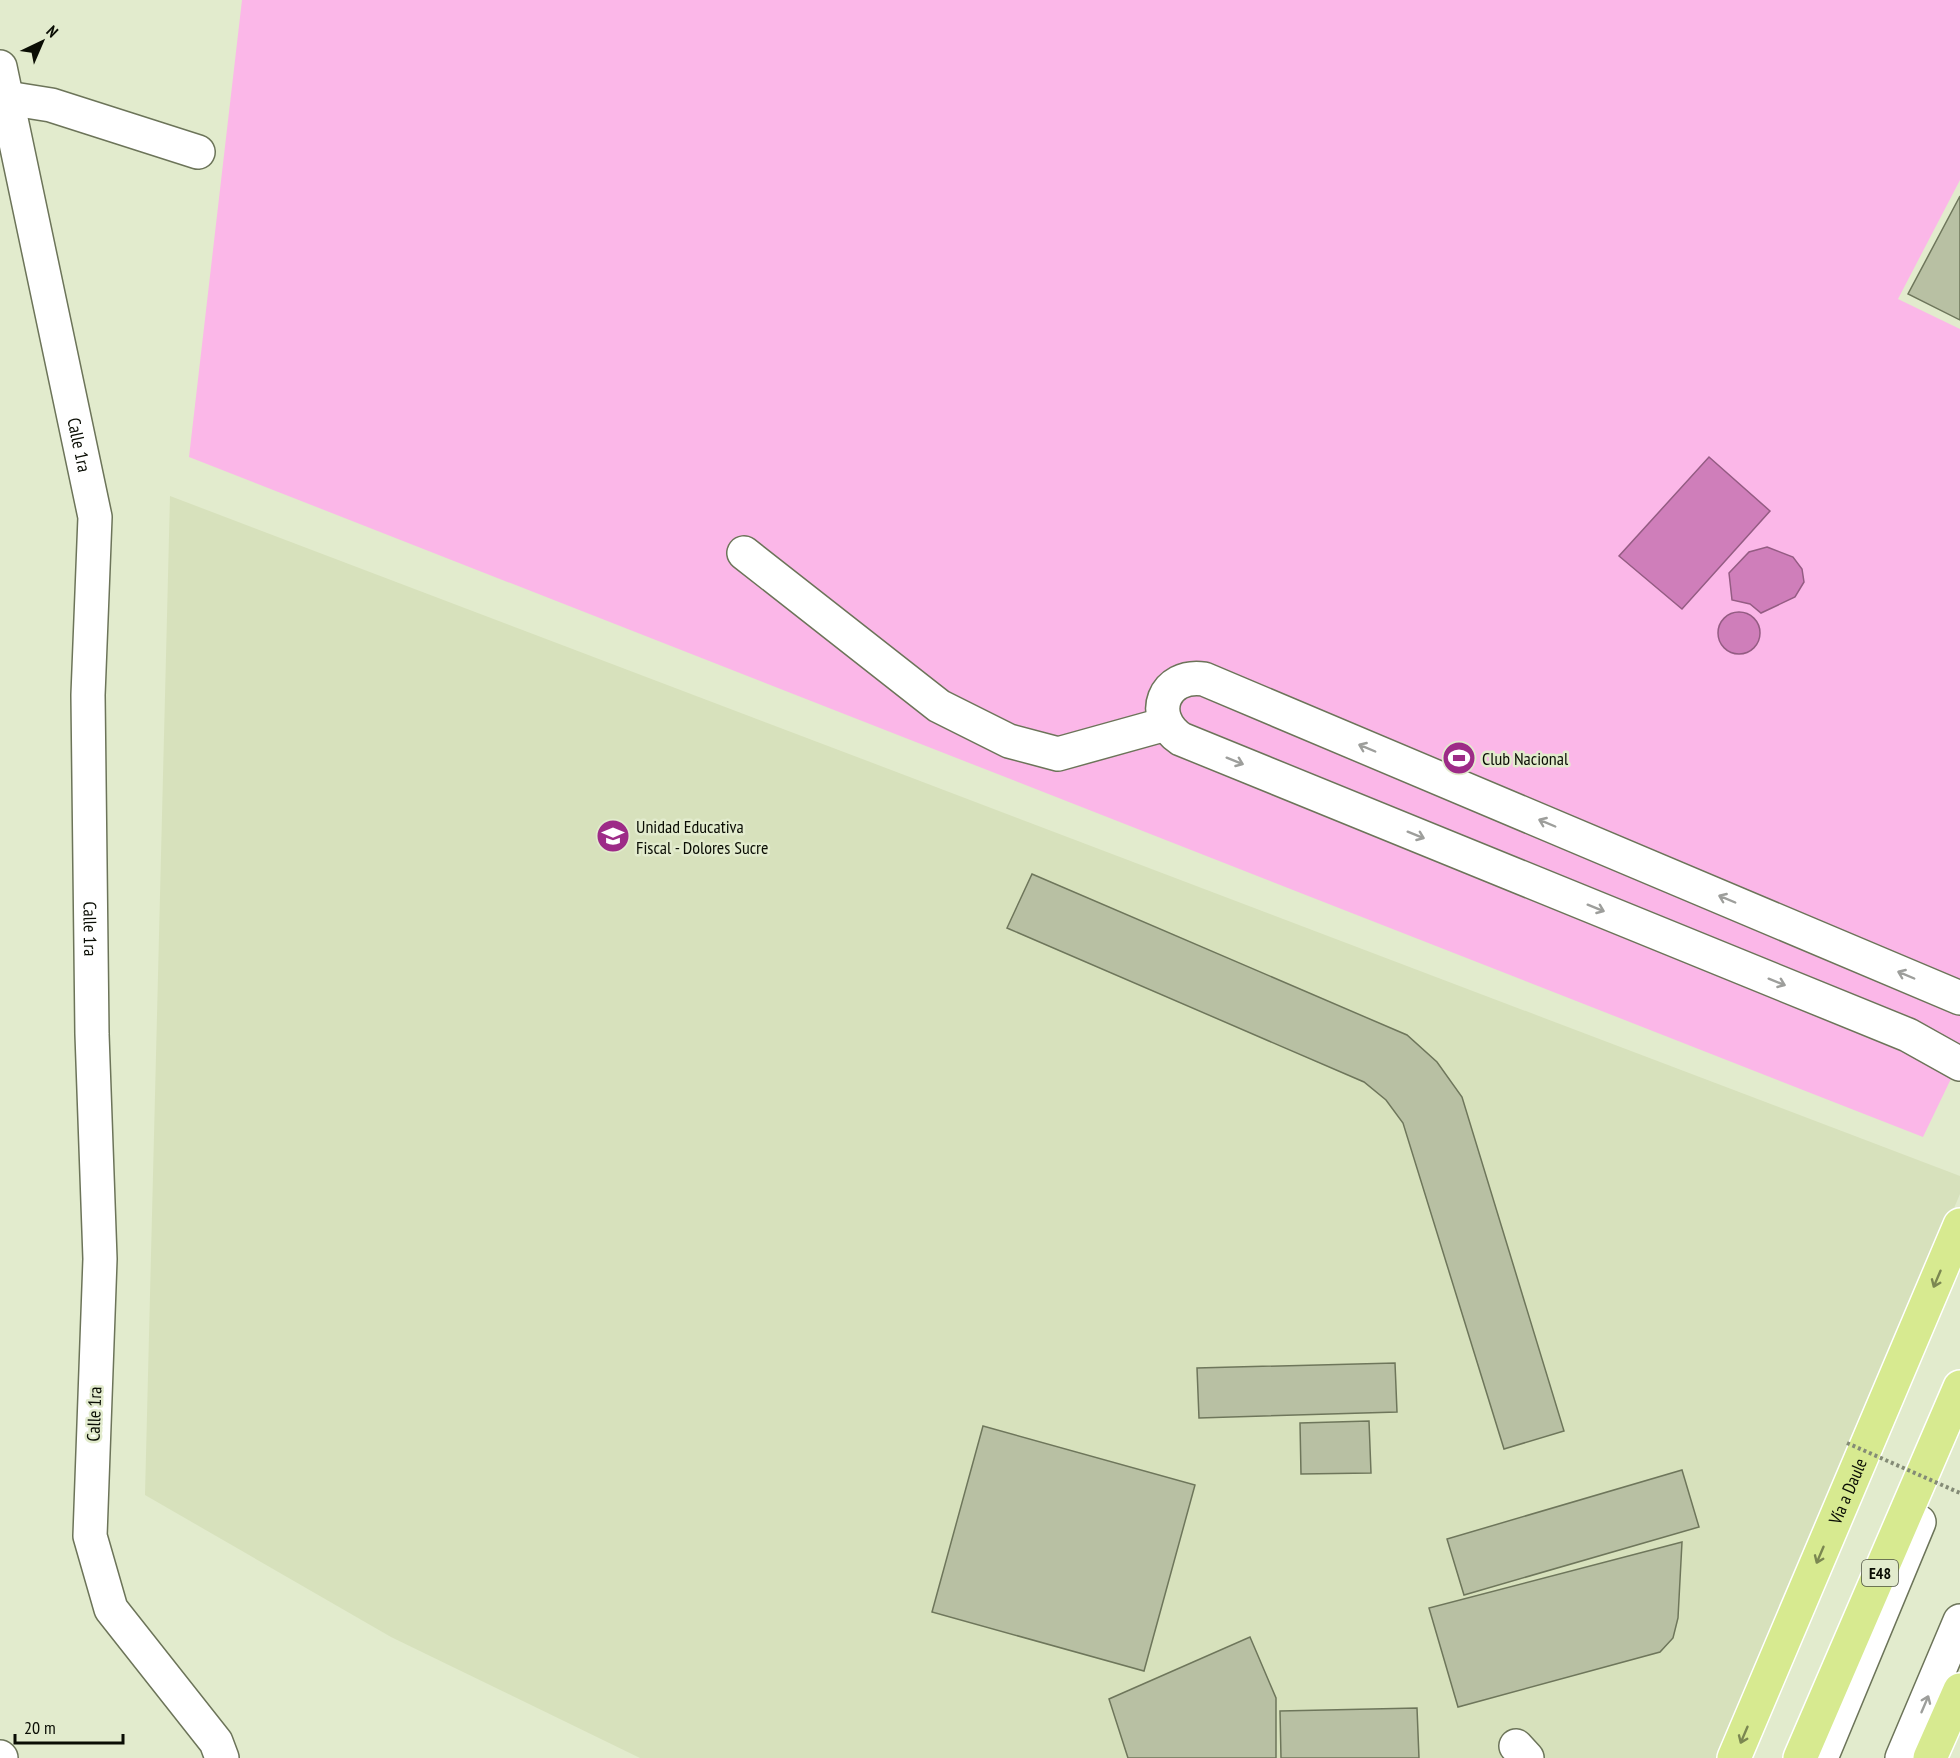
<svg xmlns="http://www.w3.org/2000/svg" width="1960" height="1758" font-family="'PT Sans Narrow',sans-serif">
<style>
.built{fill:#d7e1bc}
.green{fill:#fbb7e8}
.water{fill:#cf7eba;stroke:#945c83;stroke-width:1.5}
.building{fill:#b8c0a3;stroke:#6e765b;stroke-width:1.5}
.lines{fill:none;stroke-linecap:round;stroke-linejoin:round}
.minor-casing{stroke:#6c7459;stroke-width:36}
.major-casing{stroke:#fff;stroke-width:36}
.minor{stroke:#fff;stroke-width:33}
.major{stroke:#d7ea90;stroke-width:33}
.path-bridge{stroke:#848b76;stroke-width:4;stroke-dasharray:3 3;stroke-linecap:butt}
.oneway{stroke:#9d9e9b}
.oneway2{stroke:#7b8751}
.labels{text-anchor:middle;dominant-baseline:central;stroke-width:5;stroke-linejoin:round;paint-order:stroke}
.shield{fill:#e2ebcd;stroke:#4b5040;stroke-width:1.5}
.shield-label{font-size:16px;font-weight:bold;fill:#0a0d04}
.street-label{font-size:18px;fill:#0a0d04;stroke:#e2ebcd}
.poi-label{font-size:18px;fill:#0a0d04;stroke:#e2ebcd;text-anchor:start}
</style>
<rect width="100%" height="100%" fill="#e2ebcd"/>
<path class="built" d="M170 496 1960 1176V1194L1721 1758H640L391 1637 145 1495Z"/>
<path class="green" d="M242 0H1960V180L1898 299 1960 329V1060L1923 1137 189 457Z"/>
<path class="water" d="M1709 457 1770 511 1682 609 1619 556Z
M1767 547 1793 557 1802 569 1804 582 1795 597 1761 613 1750 604 1732 600 1729 573 1749 552Z
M1718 633a21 21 0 1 1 42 0a21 21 0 1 1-42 0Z"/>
<path class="building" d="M1960 196V320L1908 294Z
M1032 874 1407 1035 1437 1062 1462 1097 1564 1431 1504 1449 1403 1123 1386 1100 1364 1082 1007 928Z
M1395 1363 1397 1412 1199 1418 1197 1368Z
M1369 1421 1371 1473 1301 1474 1300 1423Z
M983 1426 1195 1485 1144 1671 932 1612Z
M1682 1470 1699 1527 1464 1595 1447 1539Z
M1682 1542 1678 1618 1673 1638 1660 1652 1458 1707 1429 1608Z
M1250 1637 1276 1698V1758H1128L1109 1699Z
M1417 1708 1419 1758H1281L1280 1711Z"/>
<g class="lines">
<g class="minor-casing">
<g id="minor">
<path id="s1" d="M0 67 95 517 88 695 92 1034 100 1259 90 1536 111 1609 216 1742 222 1758"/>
<path d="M7 98 51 105 198 152"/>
<path d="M744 553 939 706 1009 741 1058 754 1166 724"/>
<path d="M1960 998 1204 679C1164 673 1147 716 1181 739L1908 1035 1960 1064"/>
<path d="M1516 1746 1527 1758"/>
<path d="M0 1757 1 1758"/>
<path d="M1821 1758 1919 1522"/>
<path d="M1902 1758 1960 1621"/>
</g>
</g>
<g class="major-casing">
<g id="major">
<path id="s2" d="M1734 1758 1960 1225"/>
<path d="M1800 1758 1960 1387"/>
<path d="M1930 1758 1960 1690"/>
</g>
</g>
<use href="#minor" class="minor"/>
<use href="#major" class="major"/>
<path class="path-bridge" d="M1847 1443 1960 1493"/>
</g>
<defs><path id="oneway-shaft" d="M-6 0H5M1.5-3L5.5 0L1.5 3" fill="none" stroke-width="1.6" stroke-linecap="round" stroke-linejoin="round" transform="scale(1.5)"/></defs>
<g class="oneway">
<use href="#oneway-shaft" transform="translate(1367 748) rotate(-157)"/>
<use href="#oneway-shaft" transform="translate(1235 761) rotate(22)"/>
<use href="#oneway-shaft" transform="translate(1547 823) rotate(-157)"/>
<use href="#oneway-shaft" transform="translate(1416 835) rotate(22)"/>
<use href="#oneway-shaft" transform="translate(1727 899) rotate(-157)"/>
<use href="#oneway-shaft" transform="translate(1596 908) rotate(22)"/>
<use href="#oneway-shaft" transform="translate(1906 975) rotate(-157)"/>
<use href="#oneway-shaft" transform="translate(1777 982) rotate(22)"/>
<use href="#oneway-shaft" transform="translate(1925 1704) rotate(-67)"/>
</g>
<g class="oneway2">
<use href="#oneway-shaft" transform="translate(1937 1279) rotate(113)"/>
<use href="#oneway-shaft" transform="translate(1820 1555) rotate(113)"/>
<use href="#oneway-shaft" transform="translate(1744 1735) rotate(113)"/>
</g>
<defs>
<g id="stadium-disc" transform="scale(1.725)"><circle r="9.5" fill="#9d2b87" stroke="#e2ebcd"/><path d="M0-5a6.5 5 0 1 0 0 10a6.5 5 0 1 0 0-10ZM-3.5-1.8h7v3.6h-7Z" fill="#fff"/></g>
<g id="school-disc" transform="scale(1.725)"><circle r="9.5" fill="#9d2b87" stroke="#e2ebcd"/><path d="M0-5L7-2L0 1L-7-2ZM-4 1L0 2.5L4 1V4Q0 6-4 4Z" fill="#fff"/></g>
</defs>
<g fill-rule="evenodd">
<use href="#stadium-disc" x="1459" y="758"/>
<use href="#school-disc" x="613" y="836"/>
</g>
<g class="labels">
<rect class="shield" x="1862" y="1560" width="36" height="26" rx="4.5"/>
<g class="shield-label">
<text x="1880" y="1573">E48</text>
</g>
<g class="street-label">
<text stroke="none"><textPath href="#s1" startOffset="386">Calle 1ra</textPath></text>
<text stroke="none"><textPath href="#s1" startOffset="872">Calle 1ra</textPath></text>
<text transform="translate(94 1414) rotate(-88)">Calle 1ra</text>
<text stroke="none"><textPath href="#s2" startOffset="290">Vía a Daule</textPath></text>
</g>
<g class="poi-label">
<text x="1482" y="758">Club Nacional</text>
<text x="636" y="826">Unidad Educativa<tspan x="636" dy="21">Fiscal - Dolores Sucre</tspan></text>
</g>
</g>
<g transform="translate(42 42) rotate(44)" stroke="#e2ebcd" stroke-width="4.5" paint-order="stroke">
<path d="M0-4.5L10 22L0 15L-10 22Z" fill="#0a0d04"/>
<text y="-9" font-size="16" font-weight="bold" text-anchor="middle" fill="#0a0d04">N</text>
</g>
<path d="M15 1734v9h108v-9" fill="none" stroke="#0a0d04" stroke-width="3"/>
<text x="24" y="1734" font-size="18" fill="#0a0d04" stroke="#e2ebcd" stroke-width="4.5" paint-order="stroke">20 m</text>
</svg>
